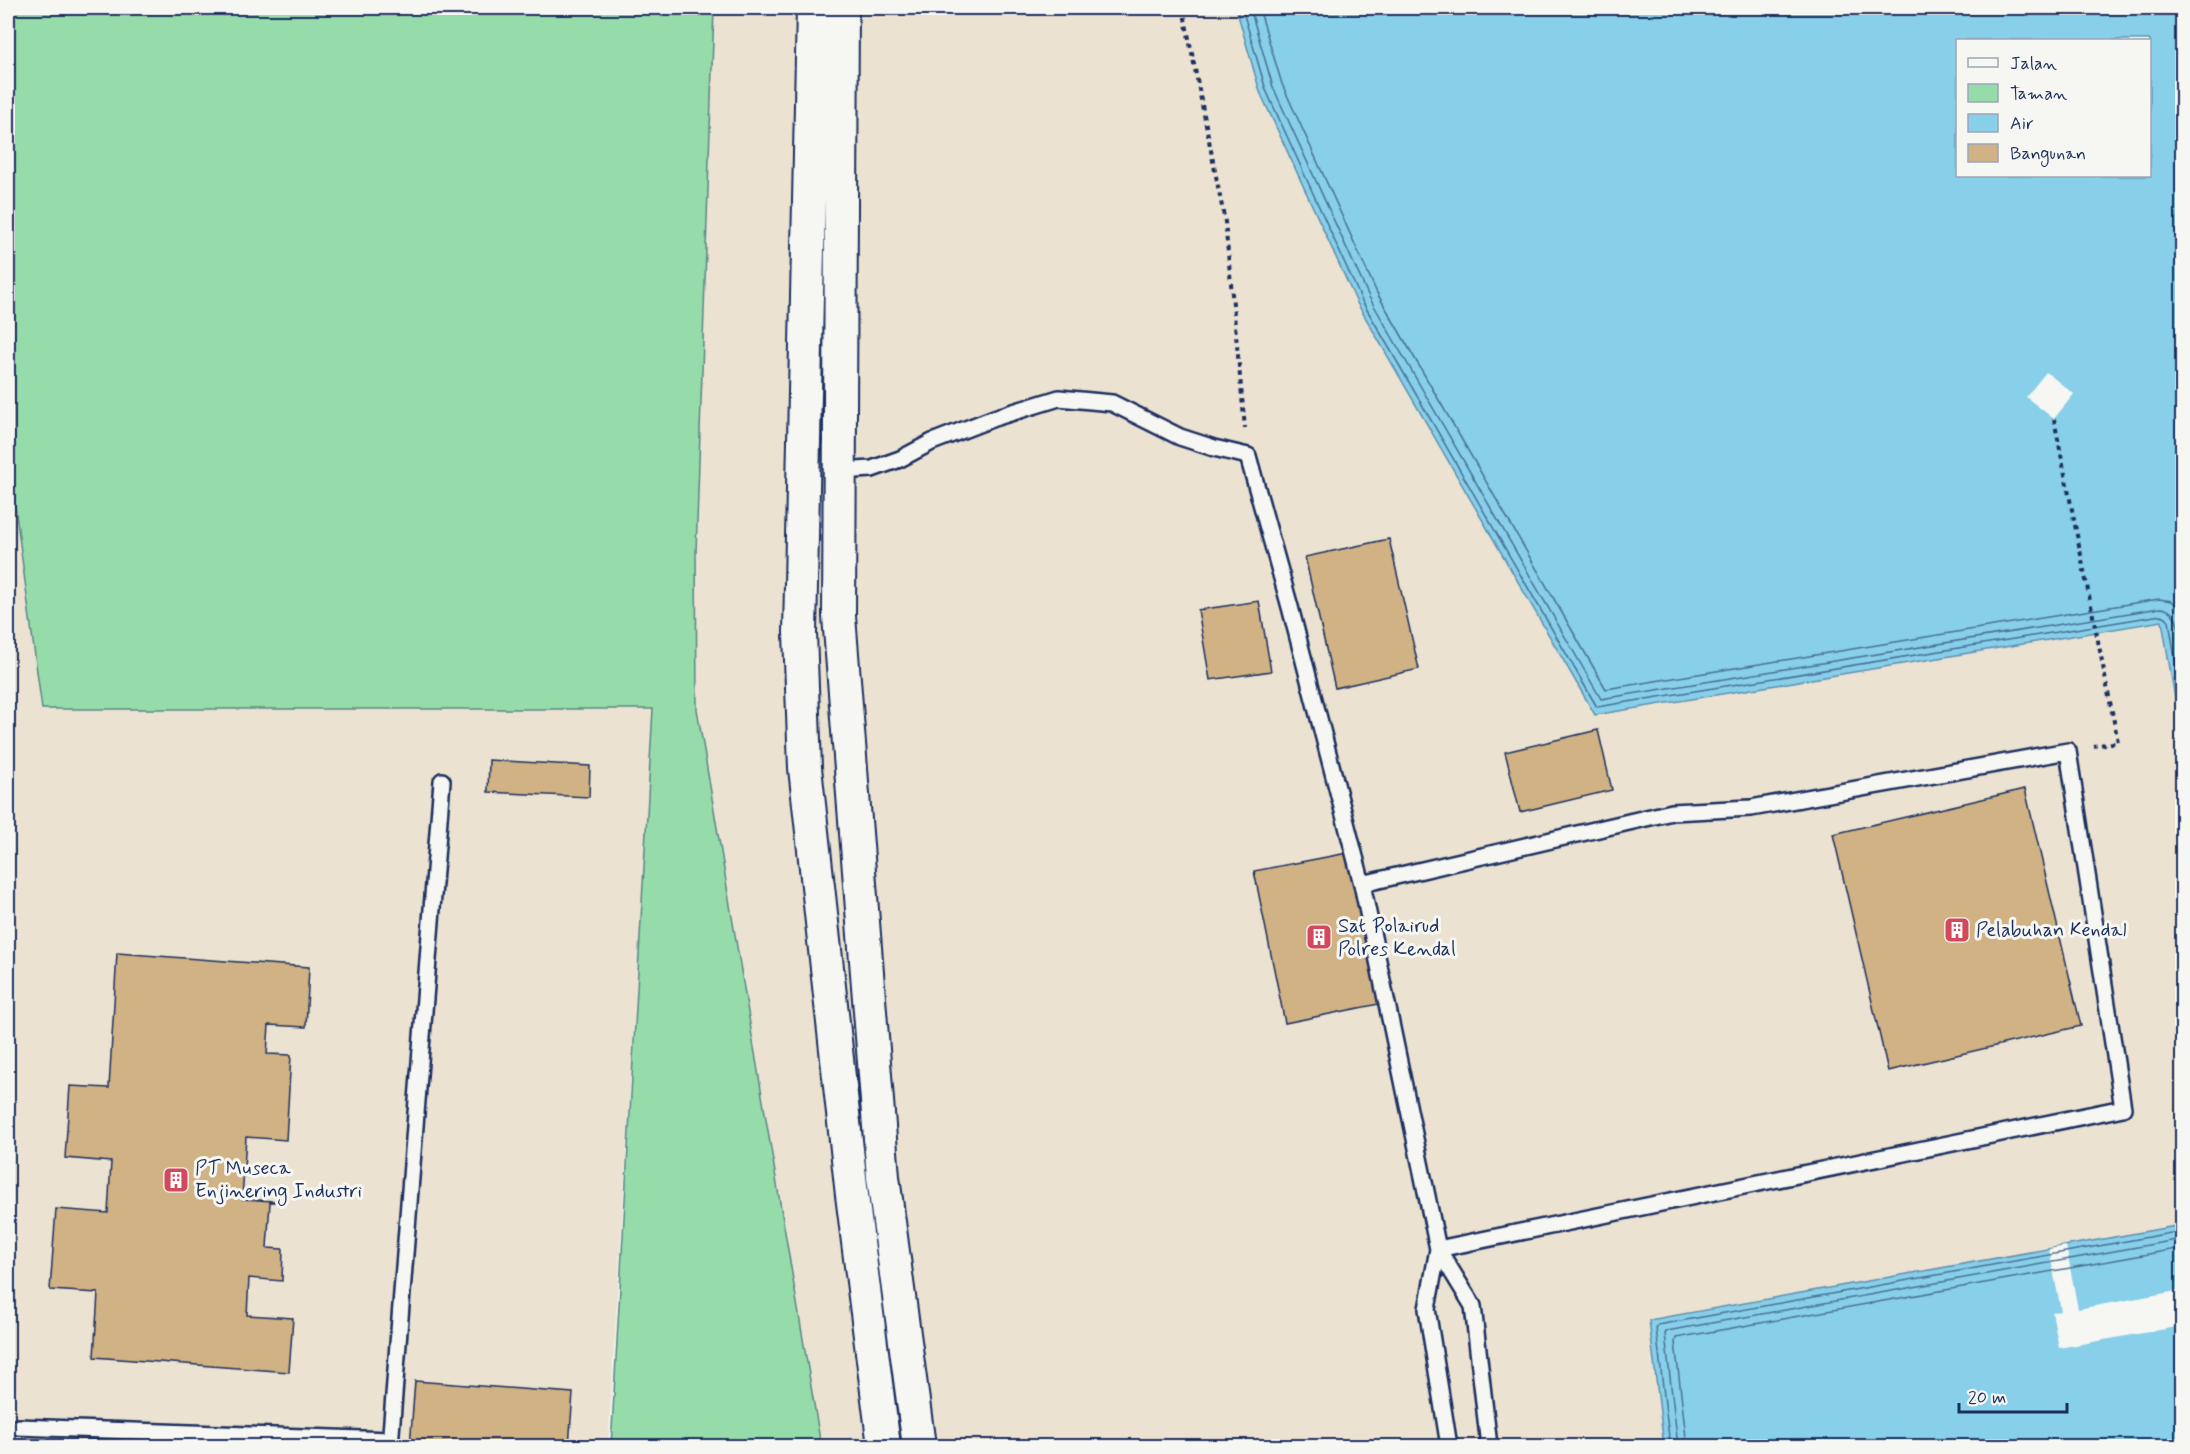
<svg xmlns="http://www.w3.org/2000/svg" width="2190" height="1454" font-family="Mynerve,sans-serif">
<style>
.built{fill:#ebe2d1}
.green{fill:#96dcaa;stroke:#588684;stroke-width:1.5}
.water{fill:#88cfe9;stroke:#5c8fb1;stroke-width:1.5;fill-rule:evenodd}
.pier{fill:#f6f6f2}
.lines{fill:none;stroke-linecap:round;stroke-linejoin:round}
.shore{stroke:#476f96;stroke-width:1.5}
.building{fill:#d0b284;stroke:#1b2f5e;stroke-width:1.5}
.service-casing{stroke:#1b2f5e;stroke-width:20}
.minor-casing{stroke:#1b2f5e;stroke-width:36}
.path{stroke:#1b2f5e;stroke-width:4;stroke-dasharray:4.5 4.5;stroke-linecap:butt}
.service{stroke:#f6f6f2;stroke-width:15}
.minor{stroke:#f6f6f2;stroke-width:32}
.labels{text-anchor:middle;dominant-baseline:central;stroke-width:6;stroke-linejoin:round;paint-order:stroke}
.poi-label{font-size:20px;fill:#1b2f5e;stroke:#f6f6f2;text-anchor:start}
</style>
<rect width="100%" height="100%" fill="#f6f6f2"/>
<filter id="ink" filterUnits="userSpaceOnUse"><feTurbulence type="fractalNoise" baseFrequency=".0167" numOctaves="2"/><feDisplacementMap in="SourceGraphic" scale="12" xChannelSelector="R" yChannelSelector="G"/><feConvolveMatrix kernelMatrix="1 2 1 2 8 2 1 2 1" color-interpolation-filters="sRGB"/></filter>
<g filter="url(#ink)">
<path class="built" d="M714 8H1236L1260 92 1357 303 1595 714 2163 621 2182 740V1225L1650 1320 1664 1446H821L697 709 696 553Z
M8 454 43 709H654L608 1446H8Z"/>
<path class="green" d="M8 8H714L696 553 697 709 821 1446H611L653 709H42L8 454Z"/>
<path class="water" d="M1236 8H2182V740L2162 621 1595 715 1357 303 1260 92ZM1958 40H2150V176H1958Z
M2182 1225V1446H1664L1649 1320Z"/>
<path class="pier" d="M2046 372 2074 394 2054 419 2026 397Z
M2066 1246 2078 1309 2182 1290V1326L2059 1348 2052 1312 2061 1311 2049 1249Z"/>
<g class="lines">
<path class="shore" d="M1242 8 1266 90 1362 301 1597 707 2161 615 2166 617 2169 621 2182 703
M1250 8 1273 87 1369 297 1601 699 2160 608C2182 609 2180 641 2182 658
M1259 8 1282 84 1377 293 1606 689 2159 599 2172 601 2182 611
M1670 1446 1656 1328 1658 1325 2182 1231
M1678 1446 1665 1334 1667 1331 2182 1239
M1687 1446 1675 1342 1676 1338 2182 1248"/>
</g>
<path class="building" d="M1389 539 1419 669 1335 688 1305 557Z
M1259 601 1271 671 1210 680 1198 610Z
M1598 730 1612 790 1520 812 1505 752Z
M489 760 590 766 589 797 488 792Z
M2025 789 2081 1026 1888 1071 1833 834Z
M1353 852 1384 1003 1285 1023 1254 871Z
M117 953 309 967 306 1027 269 1025 267 1054 291 1055 286 1140 246 1137 242 1199 288 1202H270L267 1248 283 1249 282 1281 249 1278 247 1315 293 1318 289 1372 94 1357 98 1293 50 1290 56 1209 108 1213 111 1162 65 1158 70 1086 109 1088Z
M415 1381 573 1393 569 1446H410Z"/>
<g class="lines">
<g class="service-casing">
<path id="service" d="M840 471 872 469 900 459 932 442 994 418 1059 398 1112 403 1180 437 1214 448 1248 456 1290 607 1362 884 1438 1249 1473 1306 1489 1446
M1362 884 1672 812 1751 808 2068 751 2123 1108 1438 1249 1427 1309 1449 1446
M18 1427 391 1440
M390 1446 442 781"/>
</g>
<g class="minor-casing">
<path id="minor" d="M813 8 800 633 805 768 852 1195 884 1446
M842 8 839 616 883 1177 919 1446"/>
</g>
<path class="path" d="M1183 8 1225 222 1245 428
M2054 419 2118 742 2094 746"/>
<use href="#service" class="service"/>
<use href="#minor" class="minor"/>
</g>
</g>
<defs>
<g id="building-square" transform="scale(1.35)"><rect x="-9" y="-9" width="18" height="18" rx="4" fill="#d1495b" stroke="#f6f6f2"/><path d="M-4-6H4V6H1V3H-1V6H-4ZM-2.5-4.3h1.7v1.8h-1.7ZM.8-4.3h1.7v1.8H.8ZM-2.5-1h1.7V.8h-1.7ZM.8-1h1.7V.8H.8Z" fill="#fff"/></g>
</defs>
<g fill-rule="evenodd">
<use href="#building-square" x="1957" y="930"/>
<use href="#building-square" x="1319" y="937"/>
<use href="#building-square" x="176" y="1180"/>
</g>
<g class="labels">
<g class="poi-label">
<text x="1338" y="926">Sat Polairud<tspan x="1338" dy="23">Polres Kendal</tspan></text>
<text x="1976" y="930">Pelabuhan Kendal</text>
<text x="195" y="1168">PT Museca<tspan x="195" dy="23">Enjinering Industri</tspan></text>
</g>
</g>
<rect width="2190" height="1454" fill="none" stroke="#f6f6f2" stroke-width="30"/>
<rect x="15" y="15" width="2160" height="1424" fill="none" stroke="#1b2f5e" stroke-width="2" filter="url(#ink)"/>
<rect x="1956" y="39" width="195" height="138" fill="#f6f6f2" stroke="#9ea6b7" stroke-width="1.5"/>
<rect x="1968" y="58" width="30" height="9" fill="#f6f6f2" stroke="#9ea6b7" stroke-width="1.5"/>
<text x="2010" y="69" font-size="18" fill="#1b2f5e">Jalan</text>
<rect x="1968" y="84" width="30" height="18" fill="#96dcaa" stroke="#9ea6b7" stroke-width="1.5"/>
<text x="2010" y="99" font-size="18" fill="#1b2f5e">Taman</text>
<rect x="1968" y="114" width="30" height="18" fill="#88cfe9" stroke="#9ea6b7" stroke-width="1.5"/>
<text x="2010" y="129" font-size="18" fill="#1b2f5e">Air</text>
<rect x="1968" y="144" width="30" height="18" fill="#d0b284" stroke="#9ea6b7" stroke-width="1.5"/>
<text x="2010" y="159" font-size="18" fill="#1b2f5e">Bangunan</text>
<path d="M1959 1403v9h108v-9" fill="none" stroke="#1b2f5e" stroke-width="3"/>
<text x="1968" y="1403" font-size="18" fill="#1b2f5e" stroke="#f6f6f2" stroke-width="4.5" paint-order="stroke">20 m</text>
</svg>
